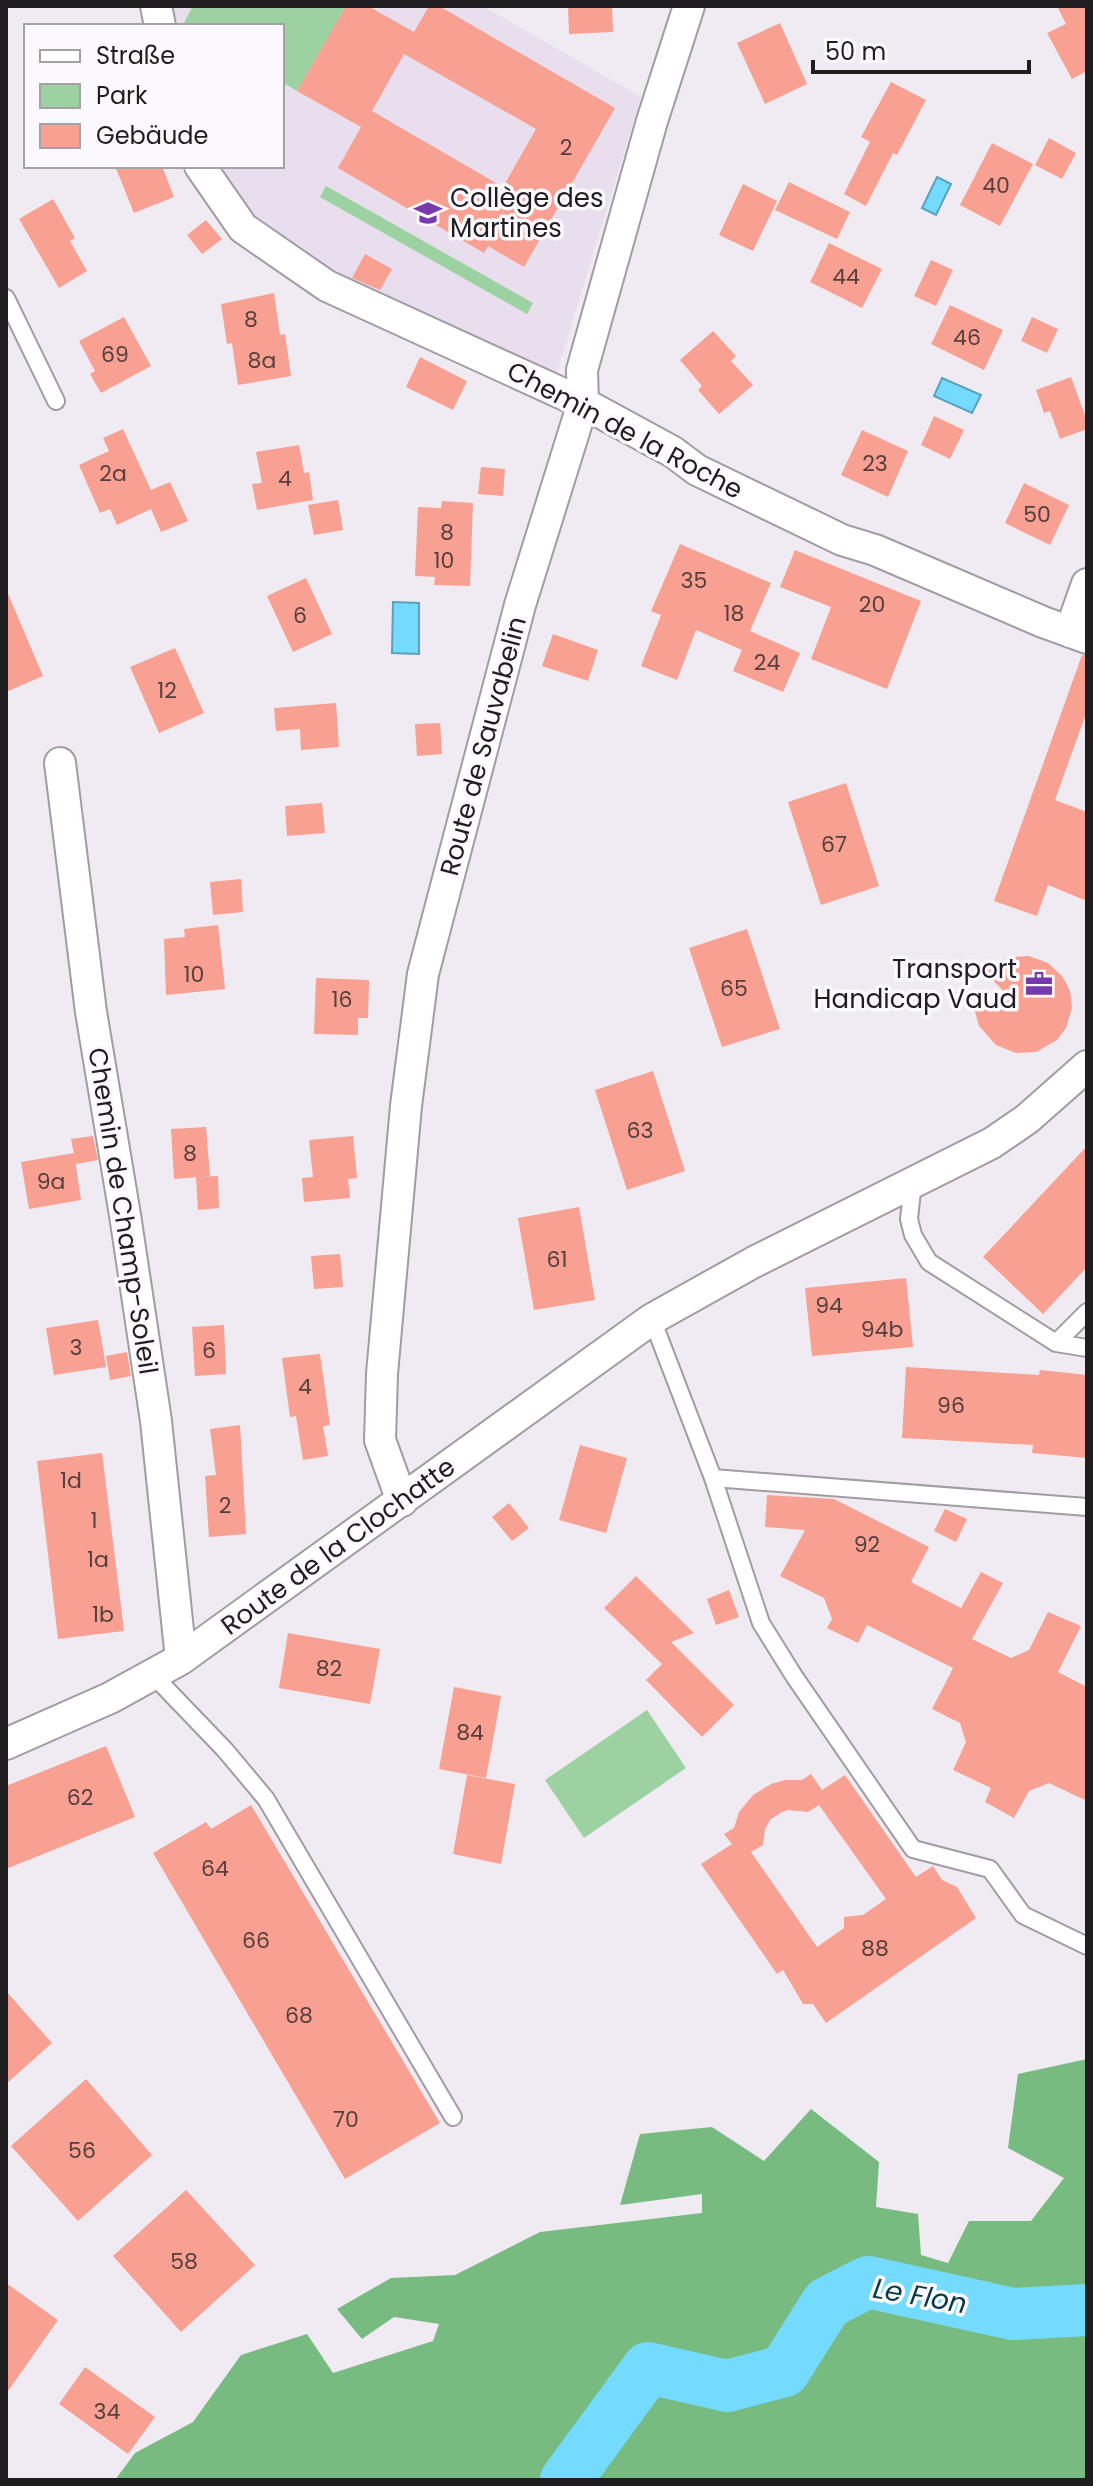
<svg xmlns="http://www.w3.org/2000/svg" width="1093" height="2486" font-family="Poppins,sans-serif">
<style>
.built{fill:#e8deed}
.green{fill:#9cd2a2}
.forest{fill:#78bb81}
.water{fill:#74dbfe;stroke:#5aa2bb;stroke-width:2}
.lines{fill:none;stroke-linecap:round;stroke-linejoin:round}
.river{stroke:#74dbfe;stroke-width:52}
.building{fill:#f8a091;fill-rule:evenodd}
.lane-casing{stroke:#a19ca4;stroke-width:20}
.street-casing{stroke:#a19ca4;stroke-width:34}
.lane{stroke:#fff;stroke-width:16}
.street{stroke:#fff;stroke-width:30}
.labels{text-anchor:middle;dominant-baseline:central;stroke-width:7;stroke-linejoin:round;paint-order:stroke}
.number-label{font-size:22px;fill:#553e3c}
.poi-label{font-size:26px;fill:#1f1d20;stroke:#fcf9fe;text-anchor:start}
.street-label{font-size:26px;fill:#1f1d20;stroke:#fcf9fe}
.water-label{font-size:28px;font-style:italic;fill:#083a48;stroke:#fcf9fe}
</style>
<rect width="100%" height="100%" fill="#f0ebf3"/>
<path class="built" d="M167 6H483L641 97 555 379 389 307 277 242 222 184 213 166H282V26H169Z"/>
<path class="green" d="M193 6H346L297 91 282 82V26H185L183 25Z
M326 186 533 303 527 314 320 197Z
M647 1710 686 1768 584 1838 545 1780Z"/>
<path class="forest" d="M1087 2059V2480H115L135 2453 193 2422 241 2355 307 2334 333 2373 433 2341 439 2324 394 2317 362 2339 337 2309 391 2278 455 2275 540 2232 702 2213V2194L620 2205 640 2134 712 2127 764 2161 811 2109 879 2162 876 2207 918 2214 921 2255 948 2263 969 2221H1031L1064 2178 1008 2148 1018 2074Z"/>
<path class="water" d="M937 177 951 184 936 215 922 208Z
M942 378 981 395 972 413 934 396Z
M393 602 419 603V654L392 653Z"/>
<g class="lines">
<path class="river" d="M566 2480 648 2368 727 2386 784 2371 827 2303 868 2282 1013 2314 1087 2310"/>
</g>
<path class="building" d="M346 6H368L414 32 429 6H439L615 108 524 267 488 246 484 253 338 168 361 127 297 91ZM404 54 536 129 503 187 372 111Z
M568 6H612L613 32 569 34Z
M1057 6H1087V71L1072 79 1047 33 1066 24Z
M780 23 807 84 765 104 737 43Z
M891 82 926 100 897 155 893 153 866 206 844 194 870 142 861 137Z
M1049 138 1076 153 1062 179 1035 165Z
M992 143 1033 164 1000 226 960 205Z
M115 166H162L174 197 134 213Z
M789 182 850 212 837 239 775 210Z
M743 184 777 201 753 251 719 235Z
M53 199 75 238 70 241 87 271 59 288 19 219Z
M206 220 222 239 202 254 187 235Z
M829 243 882 269 862 308 810 282Z
M365 254 392 269 380 290 352 278Z
M931 260 953 270 936 306 914 296Z
M274 293 280 335 285 334 291 376 238 385 232 343 227 344 221 304Z
M950 305 1003 330 984 370 931 344Z
M124 317 151 366 101 393 90 374 95 371 79 341Z
M1032 317 1058 329 1047 353 1021 341Z
M713 331 736 356 731 361 753 385 719 414 698 390 702 386 680 360Z
M420 357 467 381 453 410 406 387Z
M1071 377 1087 421V429L1060 439 1050 411 1044 413 1036 390Z
M934 416 964 430 950 459 921 445Z
M123 429 151 490 170 482 188 521 161 532 151 509 117 525 110 509 100 513 79 465 109 451 103 438Z
M862 430 908 451 888 497 841 475Z
M299 445 304 473 309 472 313 500 257 510 252 484 262 483 256 452Z
M481 467 505 469 503 496 478 494Z
M1024 483 1069 505 1050 545 1005 523Z
M338 500 343 530 314 535 308 505Z
M442 501 473 503 470 586 434 585 435 577 415 576 418 507 441 508Z
M680 544 771 583 750 631 800 653 783 692 733 671 744 645 742 650 696 630 677 680 641 666 661 615 651 611Z
M795 550 921 601 887 689 811 659 831 607 780 587Z
M306 578 332 634 293 652 267 596Z
M6 589 43 676 6 692Z
M553 634 598 650 588 681 542 666Z
M175 648 204 713 159 733 130 667Z
M1082 655 1087 656V711L1055 800 1087 812V901L1048 885 1037 916 994 901Z
M336 703 339 747 301 750 300 729 276 731 274 708Z
M440 723 442 754 417 756 415 724Z
M846 783 879 886 821 905 788 802Z
M322 803 325 833 287 836 285 806Z
M241 879 243 912 213 915 210 882Z
M218 925 225 989 166 995 164 939 185 937 184 929Z
M747 929 780 1029 722 1047 689 948Z
M1029 956 1048 963 1063 977 1070 991 1072 1008 1066 1028 1057 1040 1036 1052 1016 1053 996 1045 979 1026 974 1008 1012 1000 986 973 997 963 1011 957Z
M316 978 369 980 368 1018H358V1035L314 1034Z
M653 1071 685 1171 627 1190 595 1090Z
M206 1127 210 1176 174 1179 171 1129Z
M93 1136 98 1160 76 1164 71 1139Z
M353 1136 357 1178 348 1179 350 1198 304 1202 302 1178 313 1177 309 1140Z
M1087 1146V1267L1043 1314 983 1257Z
M74 1153 81 1200 29 1209 21 1162Z
M218 1176 219 1208 198 1210 196 1177Z
M579 1207 595 1300 534 1310 518 1218Z
M340 1254 343 1287 314 1289 311 1256Z
M906 1278 913 1347 812 1356 805 1288Z
M98 1320 106 1367 54 1375 46 1328Z
M224 1325 226 1374 195 1376 192 1327Z
M127 1352 131 1376 110 1380 106 1356Z
M320 1354 330 1425 323 1426 328 1456 303 1460 296 1416 290 1417 282 1358Z
M906 1367 1039 1375 1040 1370 1087 1375V1458L1032 1453 1033 1445 902 1438Z
M240 1425 246 1534 209 1537 205 1476 216 1475 210 1429Z
M580 1445 627 1458 606 1533 559 1520Z
M102 1453 124 1631 58 1639 37 1461Z
M767 1495 834 1499 929 1547 911 1582 961 1608 981 1572 1003 1583 972 1639 1011 1658 1029 1650 1048 1612 1081 1626 1058 1672 1087 1687V1801L1049 1783 1029 1791 1014 1818 985 1802 991 1788 953 1770 966 1742 960 1723 932 1709 953 1668 867 1625 858 1643 827 1628 832 1619 824 1598 780 1576 805 1530 765 1527Z
M509 1503 529 1528 512 1541 492 1517Z
M945 1509 967 1519 956 1542 934 1531Z
M636 1576 694 1633 671 1642 734 1705 702 1737 646 1680 662 1664 604 1608Z
M729 1590 739 1617 716 1625 707 1599Z
M288 1633 380 1649 370 1704 279 1688Z
M454 1687 501 1696 486 1778 439 1769Z
M106 1746 135 1817 6 1869V1786Z
M811 1774 822 1790 845 1775 916 1877 933 1866 942 1880 957 1887 976 1918 826 2023 813 2004H803L783 1970 777 1974 701 1864 732 1844 724 1834 734 1828 739 1812 753 1795 771 1784 785 1780H802ZM819 1805 886 1899 863 1915 844 1917V1928L817 1947 751 1852 763 1845 765 1829 770 1820 780 1813 788 1810 808 1812Z
M467 1775 515 1784 501 1864 453 1854Z
M251 1805 440 2123 345 2179 153 1853 206 1822 211 1829Z
M6 1991 52 2043 6 2084Z
M86 2079 152 2155 78 2221 11 2146Z
M186 2190 255 2265 181 2332 113 2256Z
M6 2283 58 2320 6 2394Z
M85 2367 155 2417 128 2454 59 2404Z"/>
<g class="lines">
<g class="lane-casing">
<path id="lane" d="M6 298 56 401
M913 1182 909 1219 913 1235 929 1262 1056 1343 1087 1312
M652 1319 713 1478 761 1623 794 1676 913 1849 990 1869 1023 1915 1087 1946
M1056 1343 1087 1348
M713 1478 1087 1507
M153 1675 225 1750 266 1799 453 2117"/>
</g>
<g class="street-casing">
<path id="street" d="M156 6 160 26
M200 166 243 228 327 286 583 403 673 452 697 470 842 540 875 550 1043 622 1087 638
M1070 632 1087 584
M60 763 91 1012 125 1215 156 1421 181 1659
M402 1501 380 1440 382 1374 406 1106 423 974 520 605 583 403 582 370 652 121 689 6
M6 1744 110 1698 181 1659 652 1319 754 1262 992 1143 1027 1119 1087 1066"/>
</g>
<use href="#lane" class="lane"/>
<use href="#street" class="street"/>
</g>
<defs>
<g id="school-bare" transform="scale(2.16)"><path d="M0-5L7-2L0 1L-7-2ZM-4 1L0 2.5L4 1V4Q0 6-4 4Z" fill="#7739ae" stroke="#fcf9fe" stroke-width="2.5" paint-order="stroke"/></g>
<g id="office-bare" transform="scale(2.16)"><path d="M-6-3h4V-5.5h4V-3h4V5H-6ZM-1-4.5V-3h2v-1.5ZM-6 0V1H6V0Z" fill="#7739ae" stroke="#fcf9fe" stroke-width="2.5" paint-order="stroke"/></g>
</defs>
<g fill-rule="evenodd">
<use href="#school-bare" x="428" y="213"/>
<use href="#office-bare" x="1039" y="984"/>
</g>
<g class="labels">
<g class="number-label">
<text x="566" y="147">2</text>
<text x="996" y="185">40</text>
<text x="846" y="276">44</text>
<text x="251" y="319">8</text>
<text x="967" y="337">46</text>
<text x="115" y="354">69</text>
<text x="262" y="360">8a</text>
<text x="875" y="463">23</text>
<text x="113" y="473">2a</text>
<text x="285" y="478">4</text>
<text x="1037" y="514">50</text>
<text x="447" y="532">8</text>
<text x="444" y="560">10</text>
<text x="694" y="580">35</text>
<text x="872" y="604">20</text>
<text x="734" y="613">18</text>
<text x="300" y="615">6</text>
<text x="767" y="662">24</text>
<text x="167" y="690">12</text>
<text x="834" y="844">67</text>
<text x="194" y="974">10</text>
<text x="734" y="988">65</text>
<text x="342" y="999">16</text>
<text x="640" y="1130">63</text>
<text x="190" y="1153">8</text>
<text x="51" y="1181">9a</text>
<text x="557" y="1259">61</text>
<text x="829" y="1305">94</text>
<text x="882" y="1329">94b</text>
<text x="76" y="1347">3</text>
<text x="209" y="1350">6</text>
<text x="305" y="1386">4</text>
<text x="951" y="1405">96</text>
<text x="71" y="1480">1d</text>
<text x="225" y="1505">2</text>
<text x="94" y="1520">1</text>
<text x="867" y="1544">92</text>
<text x="98" y="1559">1a</text>
<text x="103" y="1614">1b</text>
<text x="329" y="1668">82</text>
<text x="470" y="1732">84</text>
<text x="80" y="1797">62</text>
<text x="215" y="1868">64</text>
<text x="256" y="1940">66</text>
<text x="875" y="1948">88</text>
<text x="299" y="2015">68</text>
<text x="346" y="2119">70</text>
<text x="82" y="2150">56</text>
<text x="184" y="2261">58</text>
<text x="107" y="2411">34</text>
</g>
<g class="poi-label">
<text x="450" y="198">Collège des<tspan x="450" dy="30">Martines</tspan></text>
<text x="1017" y="969" text-anchor="end">Transport<tspan x="1017" dy="30">Handicap Vaud</tspan></text>
</g>
<g class="street-label">
<text transform="translate(625 430) rotate(28)">Chemin de la Roche</text>
<text transform="translate(483 746) rotate(-75)">Route de Sauvabelin</text>
<text transform="translate(123 1211) rotate(81)">Chemin de Champ-Soleil</text>
<text transform="translate(338 1546) rotate(-36)">Route de la Clochatte</text>
</g>
<g class="water-label">
<text transform="translate(920 2296) rotate(10)">Le Flon</text>
</g>
</g>
<rect width="1093" height="2486" fill="none" stroke="#1f1d20" stroke-width="16"/>
<rect x="24" y="24" width="260" height="144" fill="#fcf9fe" stroke="#a4a1a5" stroke-width="2"/>
<rect x="40" y="50" width="40" height="12" fill="#ffffff" stroke="#a4a1a5" stroke-width="2"/>
<text x="96" y="64" font-size="24" fill="#1f1d20">Straße</text>
<rect x="40" y="84" width="40" height="24" fill="#9cd2a2" stroke="#a4a1a5" stroke-width="2"/>
<text x="96" y="104" font-size="24" fill="#1f1d20">Park</text>
<rect x="40" y="124" width="40" height="24" fill="#f8a091" stroke="#a4a1a5" stroke-width="2"/>
<text x="96" y="144" font-size="24" fill="#1f1d20">Gebäude</text>
<path d="M813 60v12h216v-12" fill="none" stroke="#1f1d20" stroke-width="4"/>
<text x="825" y="60" font-size="24" fill="#1f1d20" stroke="#fcf9fe" stroke-width="6" paint-order="stroke">50 m</text>
</svg>
